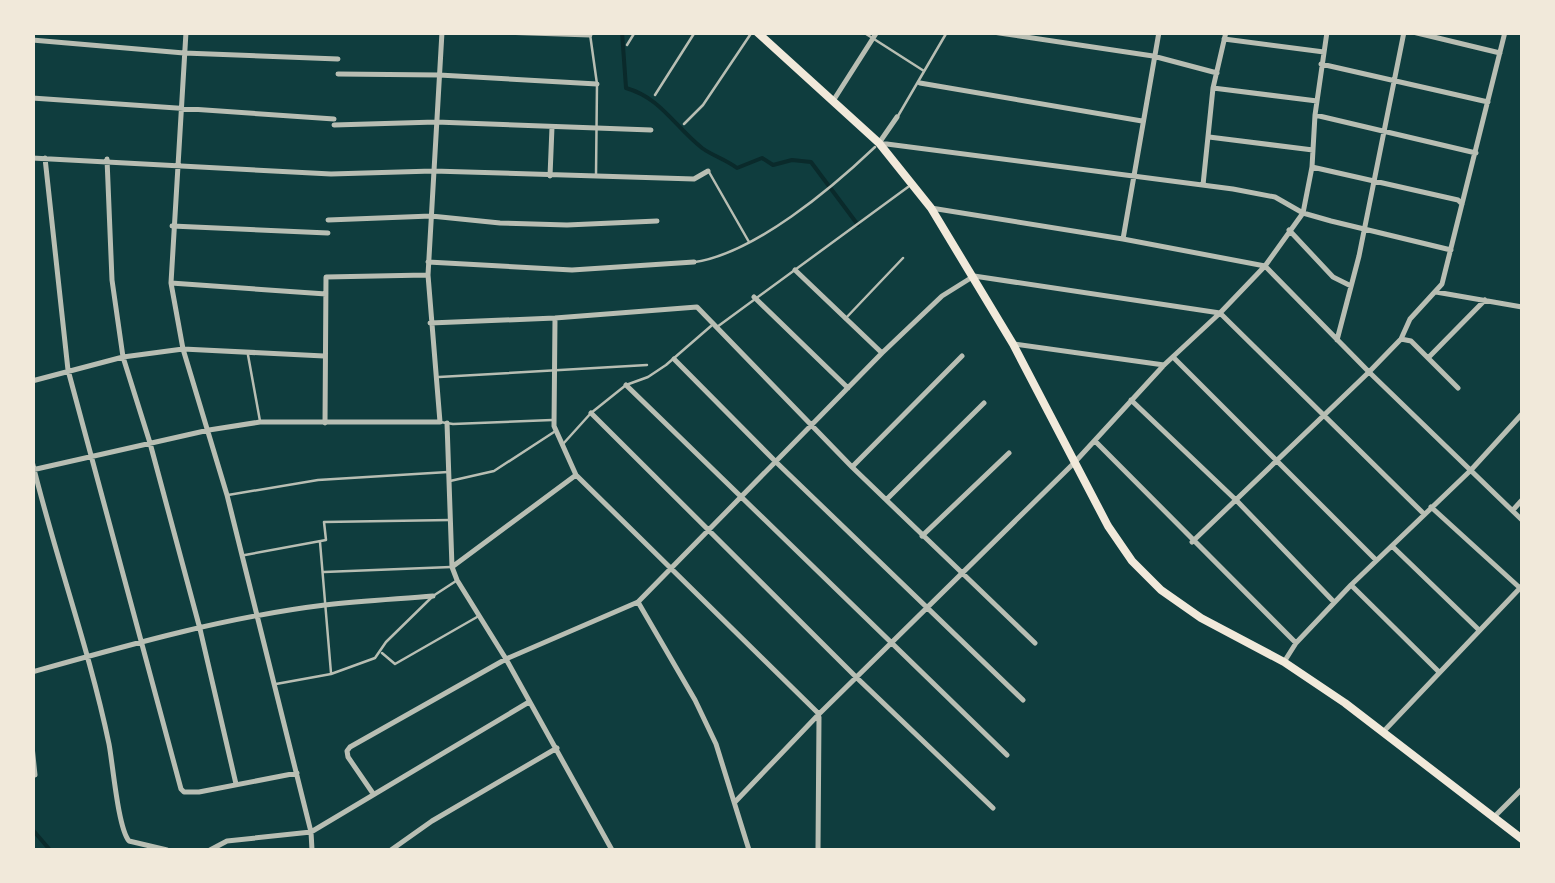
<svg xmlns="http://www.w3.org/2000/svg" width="1555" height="883" font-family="'Nunito Sans',sans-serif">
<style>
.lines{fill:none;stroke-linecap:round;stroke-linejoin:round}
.stream{stroke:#0a2a2b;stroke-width:4}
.service{stroke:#b8beb3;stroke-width:2.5}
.minor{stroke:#b8beb3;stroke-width:5}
.secondary{stroke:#f1e9da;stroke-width:8}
</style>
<rect width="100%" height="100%" fill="#0f3d3e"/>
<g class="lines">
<path class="stream" d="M622 32 626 88C661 98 674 126 702 148 713 156 725 159 737 168L762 158 773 165 792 160 811 162 858 225
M32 829 50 850"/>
<path class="service" d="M863 32 924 71
M590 34 597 84 596 175
M627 45 635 32
M655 95 695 32
M898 116 947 32
M684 124 703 105 752 32
M709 172 749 242
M695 262C755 253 832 188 875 147
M845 319 903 258
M717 327 908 187
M248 355 260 421
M439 377 647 365
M440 422 453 424 552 420
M563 444 591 413 626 385 648 377 666 365 711 326
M450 481 494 471 554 432
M228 495 318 480 448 472
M320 542 331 673
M245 555 326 540 324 522 450 520
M324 572 451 567
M382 653 395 664 477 617
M276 684 331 674 375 658 386 642 433 596 456 581"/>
<path class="minor" d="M186 32 171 283 183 349 227 495 311 832 312 850
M499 32 590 35
M993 32 1153 56 1217 73
M1413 32 1500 53
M1224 39 1324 52
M32 40 184 53 338 59
M1321 64 1488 102
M338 74 439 75 597 84
M920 83 1142 121
M1213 88 1317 101
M32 98 334 119
M833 101 877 32
M1315 115 1476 153
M897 117 879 143 1233 189 1275 197 1303 213 1331 221 1451 250
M334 125 436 122 651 130
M1209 137 1313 150
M32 158 331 174 433 171 694 179 708 171
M45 158 68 370 181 789 184 792H199L297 773
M107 159 112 280 123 357 150 443 200 629 236 784
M1312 167 1458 200 1462 204
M550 176 552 127
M1203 185 1213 88 1226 32
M931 208 1123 239 1265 266 1369 372 1522 520
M328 220 431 216 500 223 567 225 657 221
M172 226 328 233
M1289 230 1333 277 1351 286
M1123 239 1159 32
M428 262 572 270 694 262
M795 270 882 353
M171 283 326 294
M1436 292 1522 307
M754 297 848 388
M555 319 554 426 576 475 819 714
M430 323 555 318 697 307 852 467 1035 643
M1401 339 1411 341 1458 388
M1337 340 1359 256 1404 32
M1014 344 1164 365
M1173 357 1376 560
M1428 358 1485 300
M674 359 776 462 1023 700
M32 381 123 357 183 349 324 356
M626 385 1007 755
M1131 400 1237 501 1334 602
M591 413 856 677 993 808
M325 423 326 277 426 275
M447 423 452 567 457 580 506 659 612 850
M1095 441 1296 643
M32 461C55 556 89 648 109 744 113 765 118 828 129 841L167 850
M852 467 962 356
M32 470 209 430 260 422H440L428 275 442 32
M887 499 984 403
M1431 507 1520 588
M1513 510 1522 500
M922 536 1009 453
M1192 542 1369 372 1401 339 1410 319 1442 284 1505 32
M1393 547 1479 630
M452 567 576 475
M1351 585 1438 671
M638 602 695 700 716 744 749 850
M1284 662 1296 643 1351 585 1471 470 1522 414
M32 672C128 645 226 617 325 605 361 601 397 599 433 596
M1384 731 1522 586
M32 746 35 775
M372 792 348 757 347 751 350 747 506 659 638 602 882 353 942 296 974 276 1220 313 1424 514
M735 802 819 714 1074 463 1164 365 1220 313 1265 266 1303 213 1312 167 1315 115 1327 32
M1496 815 1522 789
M210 850 227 841 311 832 529 702
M391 850 432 821 557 748
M818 850 819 717"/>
<path class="secondary" d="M757 32 879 143 931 208 1013 344 1108 526 1132 561 1161 590 1201 618 1284 662 1345 703 1522 839"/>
</g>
<rect width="1555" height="883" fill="none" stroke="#f1e9da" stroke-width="70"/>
</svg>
